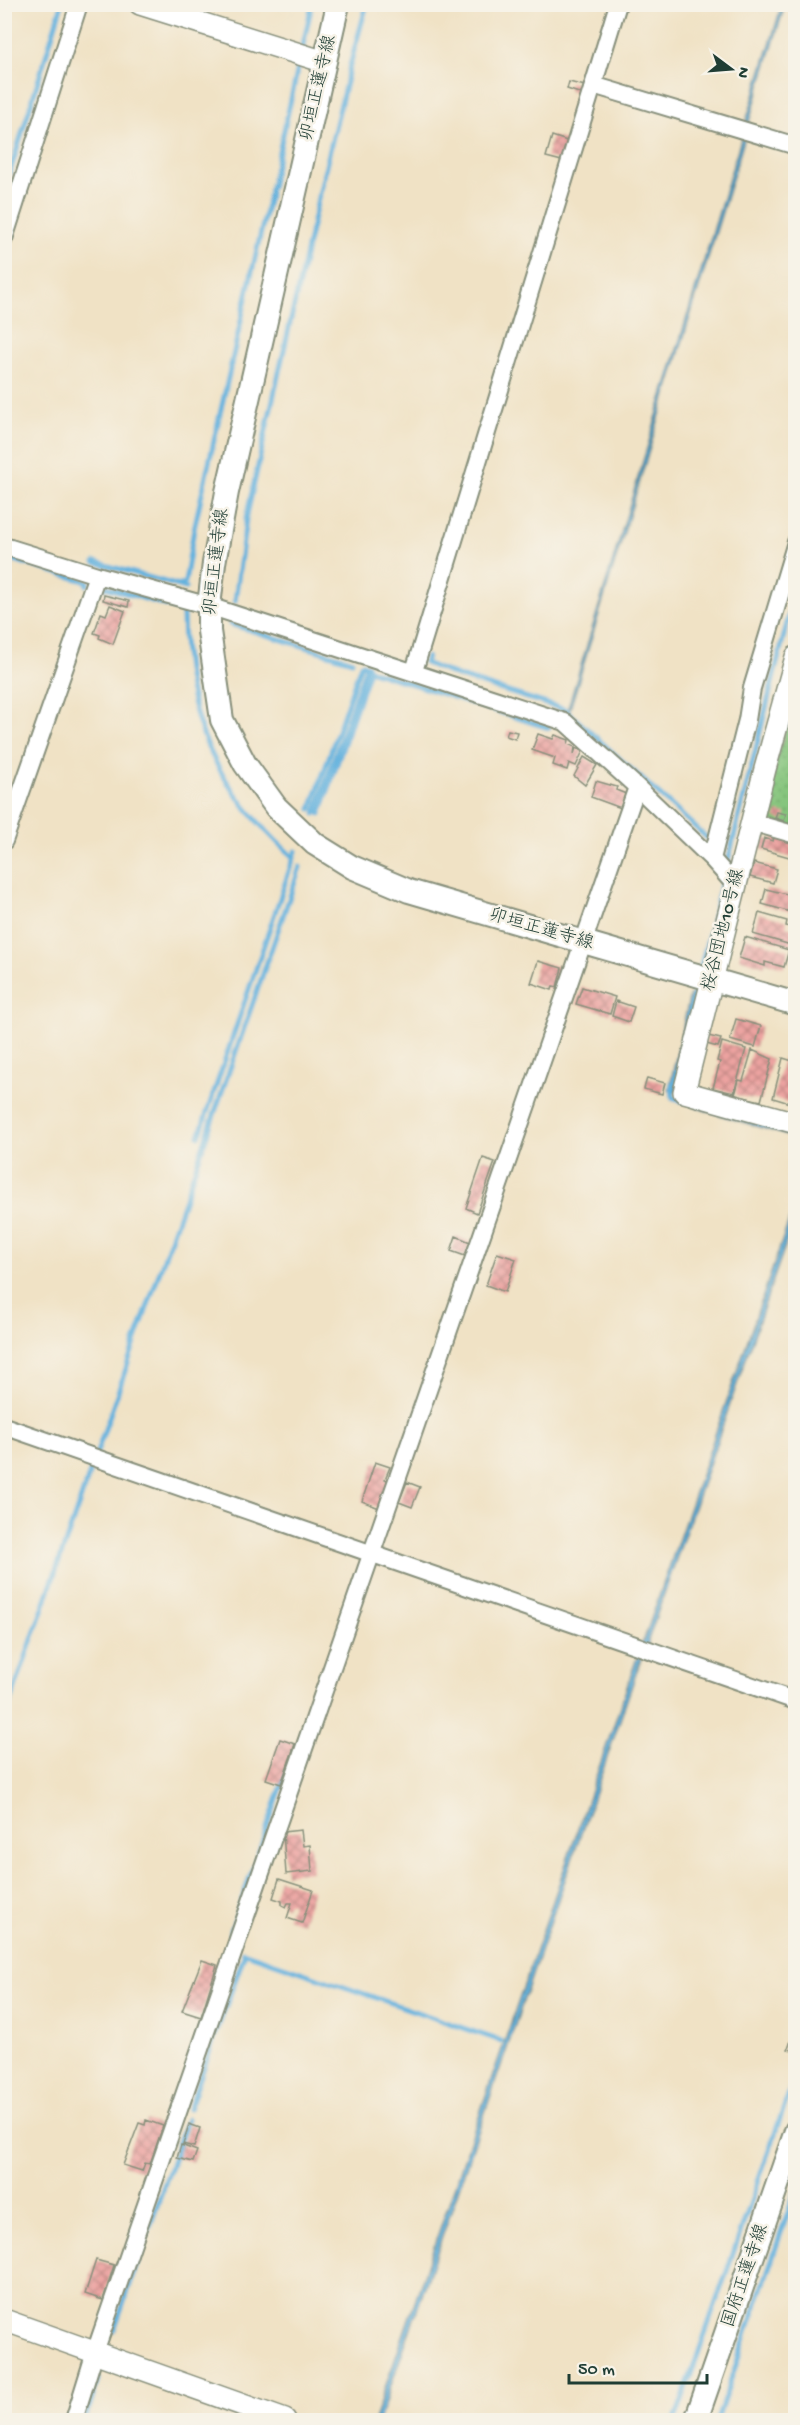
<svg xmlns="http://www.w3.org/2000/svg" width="800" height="2425" font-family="'Gochi Hand','Klee One',sans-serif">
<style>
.park{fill:url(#park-dots);stroke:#528158;stroke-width:1.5}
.water{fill:#65b2de;stroke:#427889;stroke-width:1.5}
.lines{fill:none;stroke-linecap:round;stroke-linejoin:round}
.stream{stroke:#65b2de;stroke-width:5}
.building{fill:url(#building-cross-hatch)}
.minor-casing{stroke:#88907c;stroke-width:20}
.tertiary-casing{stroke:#88907c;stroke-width:24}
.secondary-casing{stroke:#88907c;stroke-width:26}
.minor{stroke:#fff;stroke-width:16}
.tertiary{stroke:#fff;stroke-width:21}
.secondary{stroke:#fff;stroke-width:22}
.labels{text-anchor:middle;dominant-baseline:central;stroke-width:5;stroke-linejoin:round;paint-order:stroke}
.street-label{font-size:18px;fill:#1f3d34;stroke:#f7f3e8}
</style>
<defs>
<pattern id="park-dots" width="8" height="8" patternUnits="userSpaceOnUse" patternTransform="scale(1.5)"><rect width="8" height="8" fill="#86c57d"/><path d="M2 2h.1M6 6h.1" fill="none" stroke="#6da167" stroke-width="1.8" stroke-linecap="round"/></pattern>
<pattern id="building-cross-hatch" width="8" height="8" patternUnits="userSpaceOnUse" patternTransform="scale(1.5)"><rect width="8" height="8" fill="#eca3a0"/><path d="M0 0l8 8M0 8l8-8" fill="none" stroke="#bf8683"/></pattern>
</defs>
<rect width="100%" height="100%" fill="#f7f3e8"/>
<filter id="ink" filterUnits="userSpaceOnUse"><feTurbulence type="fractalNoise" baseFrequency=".0167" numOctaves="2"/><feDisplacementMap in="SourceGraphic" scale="12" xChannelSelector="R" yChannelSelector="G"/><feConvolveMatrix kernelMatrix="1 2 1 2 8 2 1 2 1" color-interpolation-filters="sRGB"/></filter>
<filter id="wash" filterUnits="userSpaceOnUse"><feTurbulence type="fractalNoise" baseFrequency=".008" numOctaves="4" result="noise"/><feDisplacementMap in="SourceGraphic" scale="24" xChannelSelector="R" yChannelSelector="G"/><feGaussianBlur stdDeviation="1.35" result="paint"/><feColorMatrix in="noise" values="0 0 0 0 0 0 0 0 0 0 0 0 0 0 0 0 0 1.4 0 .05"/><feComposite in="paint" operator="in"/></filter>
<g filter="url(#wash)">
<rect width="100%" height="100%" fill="#f0e2c5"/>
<path class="park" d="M791 710 796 712 795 828 761 818Z"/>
<path class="water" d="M782 5H785L748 125H745Z
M742 136 745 137 569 712 567 711Z
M690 995 698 997 676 1092 669 1090Z
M697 1103 795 1134V1138L695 1107Z
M795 1204V1217L648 1640V1645L641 1659 379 2420H374L637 1658V1652L645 1637Z"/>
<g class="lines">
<path class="stream" d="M768 4 779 8
M302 50 312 4
M4 191 62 4
M4 557 88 582 87 585
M95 562 186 588
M179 586 185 582 194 529 300 59
M106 587 188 612
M235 601 246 519 316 208 350 65 367 4
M183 613C184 720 214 786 294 858
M230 624 352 661
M427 657 425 663 457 676 566 710 707 838
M363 664 372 671 549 728
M785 714 796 727
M311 809 361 664
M315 814 367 665
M320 814 368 673
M726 869 796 587
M700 970 723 877
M692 1002 697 982
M672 1084 673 1098 683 1101
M199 1136 296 851
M4 1720 300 867
M230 1934 288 1768
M243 1952 501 2041
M189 2109 245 1953
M114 2331 187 2119
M85 2420 98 2380
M675 2420 796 2073
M717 2420 796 2189"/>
</g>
<g id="blocks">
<path class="building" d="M569 82 585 86 582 94 567 89Z
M552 136 567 141 562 161 546 157Z
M104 595 129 601 128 607 103 600Z
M110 605 125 611 113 644 99 638 100 635 94 633 101 613 106 615Z
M508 730 517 732 515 739 506 736Z
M538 734 553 739 555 735 569 740 568 744 575 747 574 754 576 748 583 751 576 766 569 763 567 770 553 765 555 758 532 750Z
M584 757 597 765 585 785 574 776Z
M596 781 617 787 616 790 626 794 621 808 591 797Z
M777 812 786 814 784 821 775 818Z
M774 837 796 843V859L761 849 764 838 773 841Z
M754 863 777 869 773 883 750 877Z
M766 889 795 896 791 912 762 904Z
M759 913 787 921 786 926 796 929 791 945 753 934Z
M745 937 789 950 784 967 765 962V966L739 958Z
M538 961 562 968 557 987 553 986 552 990 531 983Z
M582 987 615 997 610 1014 576 1004Z
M616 1001 634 1007 629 1022 612 1016Z
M736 1019 761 1026 755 1047 730 1040Z
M708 1036 721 1039 718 1047 706 1044Z
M722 1042 746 1049 734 1093 713 1088 720 1062 717 1061Z
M752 1050 772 1059 761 1101 735 1095 739 1080 743 1081Z
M783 1058 796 1062V1105L773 1098Z
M647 1078 665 1083 662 1094 644 1089Z
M483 1158 495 1162 477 1213 466 1208Z
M456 1236 470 1242 465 1256 451 1251Z
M497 1253 516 1259 505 1292 486 1285Z
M375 1462 390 1467 385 1479 389 1481 379 1508 362 1501Z
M407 1482 420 1487 412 1507 399 1502Z
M280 1739 295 1744 281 1784 266 1779Z
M301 1830 303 1846 310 1845 312 1871 286 1874 283 1832Z
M279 1879 313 1890 302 1923 287 1918 292 1903H288L286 1907 282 1905V1901L273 1898Z
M202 1960 217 1965 201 2017 182 2011Z
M795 2029H796V2051L788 2049Z
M146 2120 163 2126 150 2164 145 2163 142 2171 123 2165 139 2123 145 2125Z
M189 2124 200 2128 194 2147 183 2144Z
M181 2145 197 2151 193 2162 177 2158Z
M96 2260 114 2265 103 2300 85 2294Z"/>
</g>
</g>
<g filter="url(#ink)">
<use href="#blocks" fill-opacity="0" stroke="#88907c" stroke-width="1.5"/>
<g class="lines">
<g class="minor-casing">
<path id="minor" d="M593 85 796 146
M4 239 79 4
M4 546 97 575 209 606 565 722 637 787 712 859 736 886
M414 671 618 4
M751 822 796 835
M4 841 97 575
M712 859 747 720 752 688 796 542
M4 1426 796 1701
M74 2420 95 2352 637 787"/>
</g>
<g class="tertiary-casing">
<path id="tertiary" d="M140 4 325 62
M796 657 765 769 684 1092 796 1123
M4 2320 285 2420"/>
</g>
<g class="secondary-casing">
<path id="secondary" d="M338 4 227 492 214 563 209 606V631L222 720 245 764 276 807 315 844 352 867 409 891 796 1004
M696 2420 796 2131"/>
</g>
<use href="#minor" class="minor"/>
<use href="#tertiary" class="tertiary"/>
<use href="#secondary" class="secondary"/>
</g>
</g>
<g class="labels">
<g class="street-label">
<text transform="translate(319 88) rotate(-77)">卯垣正蓮寺線</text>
<text transform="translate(217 562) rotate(-83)">卯垣正蓮寺線</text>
<text transform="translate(541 930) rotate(16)">卯垣正蓮寺線</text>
<text transform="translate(724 930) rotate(-76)">桜谷団地10号線</text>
<text transform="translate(746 2276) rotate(-71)">国府正蓮寺線</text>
</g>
</g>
<rect width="800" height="2425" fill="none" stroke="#f7f3e8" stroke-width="24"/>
<g transform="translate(731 69) rotate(106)" stroke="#f7f3e8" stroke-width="4.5" paint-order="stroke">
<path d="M0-4.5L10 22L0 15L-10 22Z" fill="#1f3d34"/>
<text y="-9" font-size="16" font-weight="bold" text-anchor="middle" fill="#1f3d34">N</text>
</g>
<path d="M569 2374v9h138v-9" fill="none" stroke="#1f3d34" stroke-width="3"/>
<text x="578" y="2374" font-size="18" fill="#1f3d34" stroke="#f7f3e8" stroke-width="4.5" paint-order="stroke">50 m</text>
</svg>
